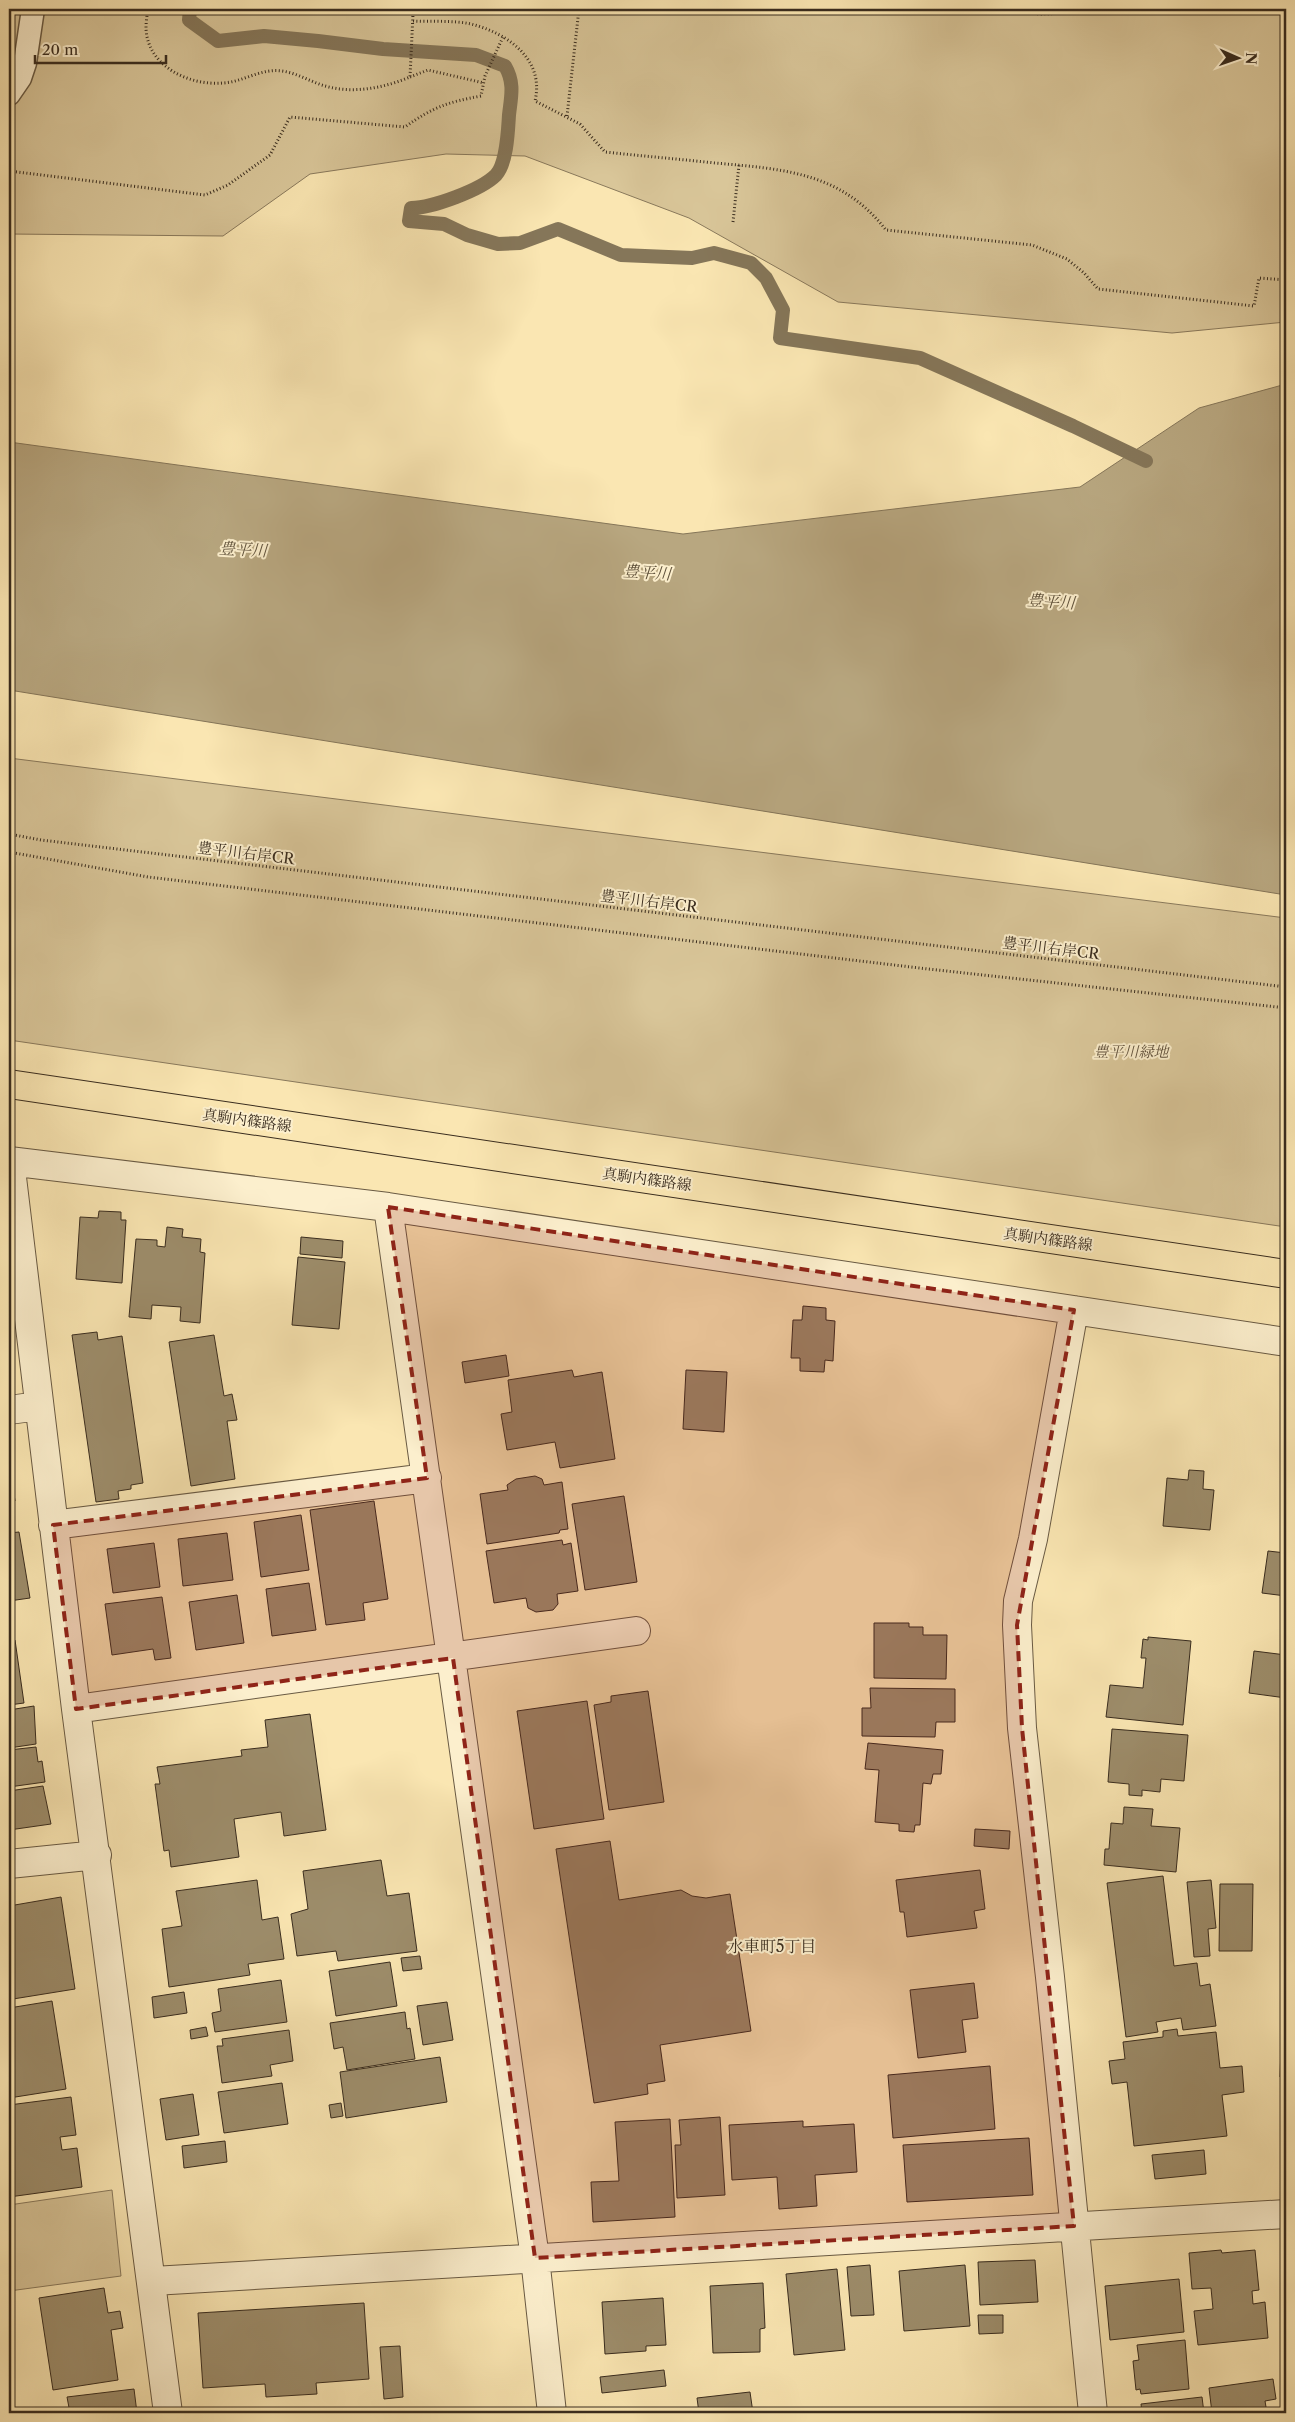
<svg xmlns="http://www.w3.org/2000/svg" width="1295" height="2422" font-family="'Libre Caslon Text','Noto Serif JP',serif">
<style>
.green{fill:#d9c699;stroke:#89795c}
.water{fill:#b8a780;stroke:#857659}
.lines{fill:none;stroke-linecap:round;stroke-linejoin:round}
.stream{stroke:#857659;stroke-width:14}
.building{fill:#9d8d6b;stroke:#392c1e}
.service-casing{stroke:#695a43;stroke-width:25}
.minor-casing{stroke:#695a43;stroke-width:30}
.primary-casing{stroke:#392c1e;stroke-width:30}
.path{stroke:#392c1e;stroke-width:3;stroke-dasharray:1 2.5;stroke-linecap:butt}
.service{stroke:#fcefcd;stroke-width:22}
.minor{stroke:#fcefcd;stroke-width:28}
.primary{stroke:#fae6b2;stroke-width:28}
.marked{fill:#8f2418;fill-opacity:0.2;stroke:#8f2418;stroke-width:4;stroke-dasharray:10 6;stroke-linejoin:round}
.labels{text-anchor:middle;dominant-baseline:central;stroke-width:4;stroke-linejoin:round;paint-order:stroke}
.street-label{font-size:15px;fill:#392c1e;stroke:#fcefcd}
.park-label{font-size:15px;font-style:italic;fill:#61523d;stroke:#fcefcd}
.water-label{font-size:16px;font-style:italic;fill:#5f513b;stroke:#fcefcd}
.neighbourhood-label{font-size:16px;fill:#392c1e;stroke:#fcefcd}
</style>
<rect width="100%" height="100%" fill="#fae6b2"/>
<filter id="stains"><feTurbulence type="fractalNoise" baseFrequency=".004" numOctaves="4"/><feColorMatrix values="0 0 0 0 .2 0 0 0 0 .09 0 0 0 0 .02 0 0 0 .5 -.17"/></filter>
<radialGradient id="worn" r=".72"><stop offset=".6" stop-color="#630" stop-opacity="0"/><stop offset="1" stop-color="#630" stop-opacity=".3"/></radialGradient>
<path class="green" d="M9 9H1286V322L1172 333 838 302 689 218 525 156 446 154 310 174 223 236 9 234Z
M9 758 1286 918V1227L9 1040Z
M112 2190 121 2276 9 2291V2205Z"/>
<path class="water" d="M1286 384V895L9 690V442L683 534 1080 487 1199 408Z"/>
<g class="lines">
<path class="stream" d="M190 9 189 20 218 41 264 36 318 41 383 49 476 55 505 66C515 83 511 97 509 115 508 131 507 163 496 175 481 190 432 208 411 208L409 221 444 224 467 235 498 244 520 243 558 229 621 255 692 258 714 253 751 263 766 278 783 310 780 338 920 358 1073 426 1146 461"/>
</g>
<path class="building" d="M99 1211 121 1212V1220H126L122 1283 76 1279 80 1217 98 1218Z
M167 1227 183 1229 182 1237 201 1239 200 1252 205 1253 200 1323 180 1321 181 1307 152 1305 151 1319 129 1317 136 1239 157 1240V1246L165 1247Z
M301 1237 343 1241 342 1258 300 1254Z
M298 1257 345 1262 339 1329 292 1325Z
M803 1306 826 1308V1320L835 1321 833 1361 825 1360 824 1372 800 1371V1358H791L793 1320H802Z
M97 1332 98 1340 122 1336 143 1483 131 1485V1489L118 1491 119 1499 96 1502 72 1335Z
M214 1335 224 1396 232 1394 237 1420 227 1421 235 1479 191 1486 169 1342Z
M506 1355 509 1376 465 1383 462 1362Z
M572 1370 574 1377 602 1372 615 1459 560 1468 555 1442 507 1450 501 1414 512 1412 508 1380Z
M686 1370 727 1372 724 1432 683 1429Z
M9 1458 15 1501 9 1502Z
M1189 1470 1204 1471 1203 1489 1214 1490 1210 1530 1163 1526 1167 1478 1188 1480Z
M535 1476 542 1479 544 1485 562 1482 568 1529 560 1530 559 1533 487 1544 480 1494 508 1490 507 1485 516 1479Z
M624 1496 637 1582 585 1590 572 1504Z
M374 1501 388 1599 363 1603 365 1620 326 1625 310 1510Z
M301 1515 309 1570 261 1577 254 1522Z
M19 1532 30 1598 9 1601V1533Z
M227 1533 233 1580 183 1586 178 1539Z
M562 1540 563 1545 571 1543 578 1591 557 1594 558 1604 553 1610 536 1612 528 1608 526 1598 494 1603 486 1551Z
M154 1543 160 1587 113 1593 107 1549Z
M1268 1551 1286 1553V1596L1262 1593Z
M309 1583 316 1630 272 1636 266 1589Z
M237 1595 244 1643 196 1650 189 1602Z
M162 1597 171 1658 155 1660 153 1649 112 1655 105 1604Z
M10 1609 13 1625H9V1610Z
M874 1623H909V1627H923V1635H947L946 1679 874 1678Z
M1148 1637 1191 1641 1183 1725 1106 1717 1110 1685 1143 1688 1146 1658H1141L1143 1639 1148 1640Z
M15 1640 24 1703 9 1705V1641Z
M1254 1651 1286 1655V1698L1249 1693Z
M870 1688 955 1689V1722H936L935 1737 862 1736V1708H871Z
M648 1691 664 1802 609 1810 594 1705 611 1702V1696Z
M587 1701 604 1819 534 1829 517 1711Z
M34 1706 36 1744 9 1748V1710Z
M310 1714 326 1830 284 1836 281 1812 234 1819 239 1857 171 1867 169 1850 164 1851 155 1784H160L157 1767 242 1756 241 1750 268 1747 265 1720Z
M1112 1729 1188 1735 1184 1781 1161 1779 1160 1792 1142 1790V1796L1129 1795V1784L1108 1782Z
M868 1743 943 1750 941 1774H933L931 1784 923 1783 920 1825H915L914 1832 899 1831V1824L875 1822 879 1770 865 1769Z
M36 1747 38 1762 42 1761 45 1782 9 1787V1750Z
M43 1786 51 1824 9 1830V1791Z
M1124 1807 1153 1809 1151 1826 1180 1828 1176 1872 1104 1865 1105 1849H1109L1111 1823 1123 1824Z
M975 1829 1010 1831 1009 1849 974 1846Z
M1286 1834V1877L1283 1876Z
M610 1841 619 1900 681 1890 692 1896 706 1898 730 1894 751 2031 660 2045 665 2081 647 2084 648 2094 594 2103 556 1849Z
M381 1860 387 1896 409 1893 417 1951 338 1961 336 1951 297 1956 291 1914 308 1909 303 1871Z
M980 1870 985 1909 974 1911 977 1928 907 1937 904 1912H900L896 1880Z
M1163 1876 1174 1966 1197 1963 1200 1986 1210 1984 1216 2026 1183 2030 1181 2018 1156 2022 1158 2032 1126 2037 1107 1883Z
M257 1880 262 1920 278 1917 284 1959 248 1964 250 1975 169 1987 162 1929 182 1926 176 1891Z
M1211 1880 1216 1928 1208 1929 1210 1956 1194 1957 1187 1882Z
M1220 1884H1253L1252 1951H1219Z
M61 1897 75 1989 13 1999 9 1974V1906Z
M1286 1898V2078L1280 2077Z
M420 1956 422 1969 403 1971 401 1958Z
M390 1962 397 2006 336 2016 329 1971Z
M281 1980 287 2022 215 2032 212 2013 221 2011 218 1989Z
M974 1983 978 2018 962 2020 966 2052 918 2058 910 1990Z
M184 1992 187 2013 154 2018 152 1997Z
M52 2001 66 2089 9 2098V2008Z
M447 2002 453 2040 423 2045 417 2006Z
M405 2012 407 2029 410 2028 415 2059 347 2070 343 2047 334 2049 330 2023Z
M206 2027 208 2036 191 2039 190 2030Z
M1177 2029 1178 2036 1216 2032 1220 2068 1242 2066 1244 2092 1222 2095 1227 2136 1134 2146 1127 2082 1112 2084 1109 2061 1125 2059 1123 2042 1163 2037V2031Z
M289 2030 293 2061 270 2065 272 2076 222 2083 217 2046H223L222 2039Z
M440 2057 447 2102 346 2118 340 2072Z
M990 2066 995 2129 893 2138 888 2075Z
M282 2083 288 2124 224 2133 218 2092Z
M193 2094 199 2135 166 2140 160 2099Z
M71 2097 76 2135 60 2137 62 2150 77 2148 82 2187 9 2197V2105Z
M341 2103 343 2116 331 2118 329 2105Z
M720 2117 725 2195 677 2198 675 2145H681L679 2120Z
M670 2119 675 2217 593 2222 591 2182 619 2181 615 2122Z
M803 2121V2127L854 2124 857 2172 815 2175 817 2206 779 2209 777 2177 732 2180 729 2125Z
M1029 2138 1033 2195 907 2202 903 2145Z
M225 2141 227 2162 184 2168 182 2146Z
M1204 2150 1206 2174 1155 2179 1152 2155Z
M1221 2250 1222 2253 1255 2250 1259 2290 1252 2291 1253 2304 1265 2302 1268 2338 1198 2345 1194 2311 1213 2309 1211 2288 1192 2289 1189 2253Z
M1035 2260 1038 2302 980 2305 978 2262Z
M870 2265 874 2315 851 2316 847 2267Z
M965 2265 970 2326 904 2331 899 2271Z
M837 2269 845 2350 794 2355 786 2274Z
M1179 2279 1184 2332 1110 2340 1105 2286Z
M763 2283 765 2328 760 2329V2352L713 2353 710 2286Z
M104 2288 108 2313 120 2311 123 2328 111 2330 118 2380 53 2390 39 2298Z
M663 2298 666 2345 646 2346V2351L605 2354 602 2302Z
M364 2303 369 2379 316 2383 317 2394 266 2397 265 2384 203 2388 198 2313Z
M978 2315H1003V2333L979 2334Z
M1185 2340 1189 2389 1141 2394 1140 2389 1136 2390 1133 2361 1139 2360 1137 2345Z
M400 2346 403 2397 384 2399 380 2347Z
M664 2370 666 2386 602 2393 600 2377Z
M1273 2379 1276 2399 1265 2401 1267 2413H1212L1209 2388Z
M134 2389 137 2413H70L67 2397Z
M750 2392 753 2413H699L697 2398Z
M1202 2397 1204 2413H1142L1141 2404Z"/>
<g class="lines">
<g class="service-casing">
<path id="service" d="M9 94 20 78 25 63 33 9"/>
</g>
<g class="minor-casing">
<path id="minor" d="M9 1161 388 1207 1286 1342
M10 1161 76 1709 168 2413
M388 1207 535 2258 552 2413
M1074 1310 1033 1539 1018 1601 1017 1625 1022 1728 1050 1977 1093 2413
M9 1410 39 1406
M53 1525 427 1478
M76 1709 636 1631
M9 1864 97 1855
M153 2281 1286 2214"/>
</g>
<g class="primary-casing">
<path id="primary" d="M9 1084 1286 1274"/>
</g>
<path class="path" d="M148 9C147 15 146 22 146 28 147 66 189 86 223 83 243 82 261 68 282 71 297 73 311 82 325 86 353 94 384 88 410 77L413 14 398 9
M985 9 1040 14 1198 9
M413 21C431 22 453 20 471 24 507 33 545 59 535 101L580 124 605 152C642 156 678 159 715 163 783 169 841 172 886 230L1032 245 1067 259 1084 273 1098 289 1254 306 1259 278 1286 280
M410 77 428 70 484 83
M567 116 579 9
M9 171 205 195 228 185 270 155 290 117 405 127C433 107 448 102 481 96L485 76 503 37
M733 222 739 165
M9 834 41 840 1286 987
M9 852 148 877 928 969 1286 1008"/>
<use href="#service" class="service"/>
<use href="#minor" class="minor"/>
<use href="#primary" class="primary"/>
</g>
<path class="marked" d="M388 1207 1074 1310 1017 1625 1022 1728 1074 2226 535 2258 453 1658 76 1709 53 1525 427 1478Z"/>
<g class="labels">
<g class="street-label">
<text transform="translate(246 853) rotate(7)">豊平川右岸CR</text>
<text transform="translate(649 901) rotate(7)">豊平川右岸CR</text>
<text transform="translate(1051 948) rotate(7)">豊平川右岸CR</text>
<text transform="translate(247 1120) rotate(8)">真駒内篠路線</text>
<text transform="translate(647 1179) rotate(8)">真駒内篠路線</text>
<text transform="translate(1048 1239) rotate(8)">真駒内篠路線</text>
</g>
<g class="park-label">
<text x="1131" y="1051">豊平川緑地</text>
</g>
<g class="water-label">
<text transform="translate(243 549) rotate(3)">豊平川</text>
<text transform="translate(647 572) rotate(4)">豊平川</text>
<text transform="translate(1051 601) rotate(4)">豊平川</text>
</g>
<g class="neighbourhood-label">
<text x="772" y="1946">水車町5丁目</text>
</g>
</g>
<rect width="1295" height="2422" fill="none" stroke="#fae6b2" stroke-width="30"/>
<rect x="10" y="10" width="1275" height="2402" fill="none" stroke="#392c1e" stroke-width="2.5"/>
<rect x="15" y="15" width="1265" height="2392" fill="none" stroke="#392c1e"/>
<g transform="translate(1238 58) rotate(92)" stroke="#fcefcd" stroke-width="4" paint-order="stroke">
<path d="M0-4L9 19L0 12L-9 19Z" fill="#392c1e"/>
<text y="-8" font-size="14" font-weight="bold" text-anchor="middle" fill="#392c1e">N</text>
</g>
<path d="M35 55v8h131v-8" fill="none" stroke="#392c1e" stroke-width="2.5"/>
<text x="42" y="55" font-size="15" fill="#392c1e" stroke="#fcefcd" stroke-width="4" paint-order="stroke">20 m</text>
<rect width="100%" height="100%" filter="url(#stains)"/>
<rect width="100%" height="100%" fill="url(#worn)"/>
</svg>
